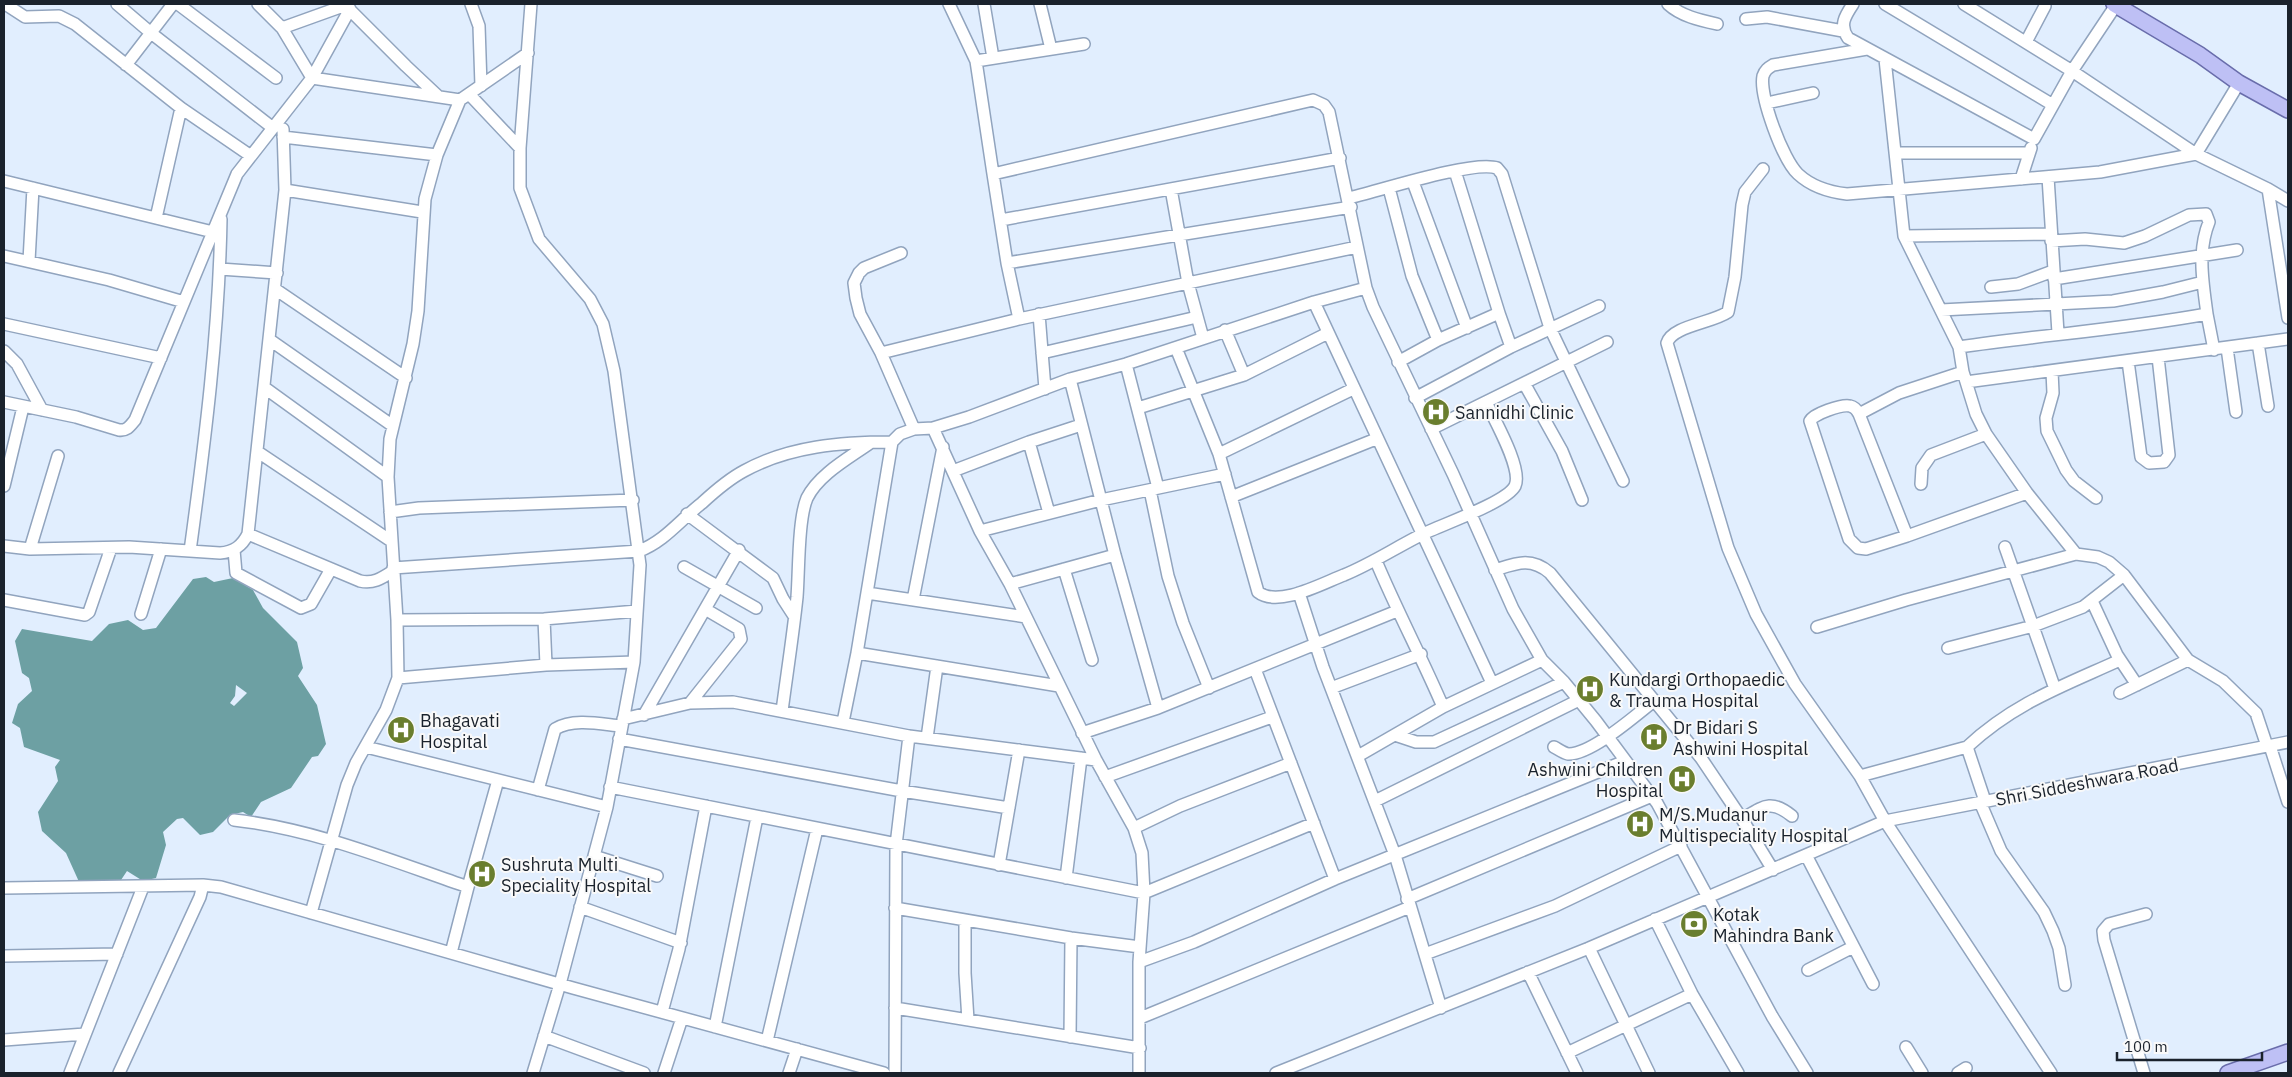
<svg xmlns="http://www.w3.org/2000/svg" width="2292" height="1077" font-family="'IBM Plex Sans',sans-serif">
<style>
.water{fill:#6da0a3;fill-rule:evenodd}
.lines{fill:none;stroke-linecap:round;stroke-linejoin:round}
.minor-casing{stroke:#91a4be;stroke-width:14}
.major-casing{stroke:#696dab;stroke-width:18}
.minor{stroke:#fff;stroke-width:11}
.major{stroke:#bec0f5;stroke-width:15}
.labels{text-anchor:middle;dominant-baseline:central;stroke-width:4;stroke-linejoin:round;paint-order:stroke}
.poi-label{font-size:18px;fill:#1a222c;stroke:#f9f9f9;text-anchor:start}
.street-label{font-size:18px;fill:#1a222c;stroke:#f9f9f9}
</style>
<rect width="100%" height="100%" fill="#e1eefe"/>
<path class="water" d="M206 577 214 582 233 578 253 590 263 608 297 642 303 668 298 676 317 705 326 744 318 756 312 757 291 788 261 802 251 817 243 812 230 815 213 832 200 835 183 818 177 819 163 832 166 845 156 878 143 881 127 871 117 886 80 884 66 853 42 831 38 812 58 781 55 767 60 760 24 747 20 728 12 723 18 704 32 691 29 678 22 673 15 641 22 629 92 641 109 624 128 620 143 630 156 628 193 579ZM236 685 247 693 234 706 230 703 235 696Z"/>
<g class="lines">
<g class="minor-casing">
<path id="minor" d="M5 4 25 17 59 16 75 24 181 108
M117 4 151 33 273 128
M178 4 276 78
M344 4 406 66 439 97
M471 4 479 26 481 86
M531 4 520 148V188L539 239 590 299 603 324 614 371 640 565 634 662 607 807 560 984 533 1073
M949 4 976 61 993 174
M984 4 993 58
M1040 4 1051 49
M1668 4C1681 16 1699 20 1717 24
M1853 4C1845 16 1839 25 1848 38L2034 139 2072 71 2116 5
M1885 4 2053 105
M1964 4 2072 71 2196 154 2268 189 2288 201
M1746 19 1767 17 1843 31
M282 28 346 5
M2026 42 2045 6
M1867 49 1773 65C1768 68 1765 70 1763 76 1759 96 1783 160 1798 174 1812 187 1829 192 1847 194L2100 172 2196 154 2239 83
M1885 59 1904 236 1959 347 1963 372 1976 414 1986 434 2027 493 2076 554
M976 61 1084 44
M126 65 173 4
M469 94 520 148
M460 100 528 53
M1767 103 1813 93
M283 129 285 190
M283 137 437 155
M1895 153H2029
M1763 169 1745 192 1742 205 1735 277 1728 312C1712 323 1672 326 1667 343L1728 548 1756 614 1795 684 1860 776 1885 821 2051 1073
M2048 177 2058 333
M2021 179 2031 148
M4 181 213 232
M1413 182 1467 328
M1389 188 1412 276 1438 340
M1171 189 1188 283 1203 338
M2268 189 2288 318
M1349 198C1379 191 1473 160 1497 168L1502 174 1550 328 1623 481
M156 218 181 108 251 156
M1001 220 1340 158
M1904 236 2051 234
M901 253 864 268 859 273 854 283 856 298 860 314 881 353 914 429
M4 256 109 280 184 302
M29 261 33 188
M1007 263 1351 207
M220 269 277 273
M2054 279 2237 250
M1991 287 2018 284 2053 271
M275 289 406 378
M1314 302 1492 683
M1941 310 2113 301 2163 292 2203 282
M1499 313 1511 347
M1039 314 1045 389
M2207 314 2214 350
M1019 319 1007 263 993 174 1313 100 1324 105 1329 112 1366 288 1373 307 1453 474 1513 609 1542 660 1564 682 1596 721 1657 803 1772 1016 1807 1073
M4 324 161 358
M1225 330 1244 375
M270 340 393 426
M2258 343 2268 406
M1959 347C2042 335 2125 329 2207 314 2203 283 2197 252 2209 222L2206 214 2189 215 2145 236 2124 243 2085 239 2051 241
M1176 348 1219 454 1258 592C1278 608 1323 583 1344 575 1371 564 1395 548 1421 535 1440 525 1506 503 1515 486 1523 469 1494 419 1486 402
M2227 348 2236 412
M4 351 17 364 42 410
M881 353 1019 319 1357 247
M1042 353 1197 317
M2128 361 2141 457 2149 463 2164 462 2169 455 2158 357
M1398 362 1438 340 1499 313 1455 171
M1126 364 1158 488
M2052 371 2053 393 2046 418 2047 431 2066 470 2074 481 2096 498
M1070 379 1115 555 1158 708
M1966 382 2288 339
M1524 383 1562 451 1582 500
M265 388 388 477
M1415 398 1511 347 1599 306
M4 402 76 417 119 430C127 431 130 426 135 420L237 174 312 78 282 28 258 4
M1138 408 1244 375 1328 333
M1859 414C1857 410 1855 407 1850 406 1842 404 1813 414 1810 421L1849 539 1858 548 1866 549 1907 536 2027 493
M933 428 980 531 1010 584 1096 760 1134 828 1142 853 1144 893 1139 962V1073
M1431 429 1607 342
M1029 442 1049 513
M258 452 391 541
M1219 454 1353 389
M953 471 1029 442 1081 425
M1921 484 1922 468 1931 455 1986 434
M4 486 23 407
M1150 490 1168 576 1183 623 1209 688
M1231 497 1376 439
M390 512 419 508 633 500
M687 514 773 578 783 599 794 616
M980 531 1101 500 1225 474
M248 534 360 581C374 584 382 578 393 571
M1907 536 1859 414 1899 393 1963 372
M4 546 30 549 58 456
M2005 547 2055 689
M30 549 129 547 220 553C234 552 242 546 248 534L285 190 422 212
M234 550 236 573 301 608 311 604 331 569
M190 551C205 441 219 331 221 219
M1376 561C1397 611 1422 658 1443 707L1542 660
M684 567 756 608
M393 568 639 551C665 541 680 520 702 503 715 491 729 479 744 471 789 446 842 442 892 442
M1064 569 1092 660
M1495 570C1517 563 1531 557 1550 573L1701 758 1742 819 1773 870
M1010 584 1115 555
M867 593 1026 617
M1299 593 1323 667 1395 855 1441 1008
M4 600 85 615 89 612 111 548
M913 600 943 447
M2092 601 2117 655 2137 685
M141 614 161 549
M544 619 546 665
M397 620 544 619 637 611
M1817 627 1906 600 2076 554 2098 557 2109 562 2124 575 2188 660 2223 681 2256 713 2267 746
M1948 648 2033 626 2083 607 2124 575
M857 653 1059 686
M1255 669 1335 879
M398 678 546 665 634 662
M1331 688 1421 654
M2120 693 2188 660
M690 703 741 639 739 629 705 609
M782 711C787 673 793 635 797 597 799 572 798 519 807 498 819 474 849 458 870 443
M644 715 739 550
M623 719 690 703 733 702 909 736
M843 722 857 653 892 442 900 434 914 429 933 428 969 417 1070 379 1126 364 1314 302 1366 288
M1082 733 1158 708 1397 611
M1395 735 1416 742H1434L1564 682
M927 738 937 666
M619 739 902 791 1009 808
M2270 746 2288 802
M366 747 607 807
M1554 747C1558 749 1563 753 1568 754 1591 755 1636 715 1654 701
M1358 756 1443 707
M1860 776 1967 747
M1105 777 1272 717
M610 787 1144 893 1314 823
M538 790 555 729C574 718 600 724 621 726
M1375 801 1579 700
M1985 801 1967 747C2014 703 2063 686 2120 660
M1980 802 2001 851 2044 912 2053 931 2059 948 2065 985
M1742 819C1764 806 1771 799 1792 816
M234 820C315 829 392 861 468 887L451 953
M1134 828 1180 806 1291 763
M1806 855 1873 984
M594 856 657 876
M999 865 1019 750
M1066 878 1081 758
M468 887 498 780
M4 888 203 885 221 887 573 988 884 1073
M1407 899 1652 796
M580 907 681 943
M895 908 1071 938 1140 947
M311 913 347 785 356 763 386 710 398 678 397 620 388 477 390 439 413 344 418 311 425 199 437 155 460 100 312 78 350 9
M1655 919 1692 994 1738 1073
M965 920V973L968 1020
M1589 948 1649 1073
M1425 954 1555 906 1681 846
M4 956 117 954
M1139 962 1194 942 1335 879 1625 761
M1808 970 1853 947
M1528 972 1577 1073
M895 1008 1140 1048
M662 1012 679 949 706 806
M1140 1018 1410 907
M715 1027 757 817
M544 1036 644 1073
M1070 1037 1071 938
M4 1040 85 1034
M767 1041 817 829
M1906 1047 1922 1073
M1567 1053 1692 994
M70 1073 143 887
M119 1073 200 897 203 885
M664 1073 682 1018
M789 1073 797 1049
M895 1073 896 845 909 736 1096 760
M1276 1073 1589 948 1885 821 2288 742
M1958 1073 1966 1068
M2144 1073 2104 940 2103 931 2109 924 2146 914"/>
</g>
<g class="major-casing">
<path id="major" d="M2114 4 2200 55 2239 83 2288 110
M2228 1073 2288 1052"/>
</g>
<use href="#minor" class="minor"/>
<use href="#major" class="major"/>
</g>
<defs>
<g id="hospital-disc" transform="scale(1.4375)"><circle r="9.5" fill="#6a7e2e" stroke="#f9f9f9"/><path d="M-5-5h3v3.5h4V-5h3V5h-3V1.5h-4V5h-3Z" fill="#fff"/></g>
<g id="bank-disc" transform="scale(1.4375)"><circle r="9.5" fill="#6a7e2e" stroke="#f9f9f9"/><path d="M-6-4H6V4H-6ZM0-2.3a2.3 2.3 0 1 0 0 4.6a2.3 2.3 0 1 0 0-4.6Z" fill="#fff"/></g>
</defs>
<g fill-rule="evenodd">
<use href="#hospital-disc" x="1436" y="412"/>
<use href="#hospital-disc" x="1590" y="689"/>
<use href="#hospital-disc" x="401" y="730"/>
<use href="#hospital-disc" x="1654" y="737"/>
<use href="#hospital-disc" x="1682" y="779"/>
<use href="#hospital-disc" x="1640" y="824"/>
<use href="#hospital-disc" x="482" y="874"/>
<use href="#bank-disc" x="1694" y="924"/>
</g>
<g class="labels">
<g class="poi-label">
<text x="1455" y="412">Sannidhi Clinic</text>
<text x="1609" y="679">Kundargi Orthopaedic<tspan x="1609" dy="21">&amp; Trauma Hospital</tspan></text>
<text x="420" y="720">Bhagavati<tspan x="420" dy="21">Hospital</tspan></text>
<text x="1673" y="727">Dr Bidari S<tspan x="1673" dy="21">Ashwini Hospital</tspan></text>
<text x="1663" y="769" text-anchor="end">Ashwini Children<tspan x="1663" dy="21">Hospital</tspan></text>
<text x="1659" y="814">M/S.Mudanur<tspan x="1659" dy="21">Multispeciality Hospital</tspan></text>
<text x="501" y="864">Sushruta Multi<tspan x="501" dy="21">Speciality Hospital</tspan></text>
<text x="1713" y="914">Kotak<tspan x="1713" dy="21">Mahindra Bank</tspan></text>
</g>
<g class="street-label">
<text transform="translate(2087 782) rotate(-11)">Shri Siddeshwara Road</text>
</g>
</g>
<rect width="2292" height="1077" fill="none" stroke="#1a222c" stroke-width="10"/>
<path d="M2117 1052v8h145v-8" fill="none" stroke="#1a222c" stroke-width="2.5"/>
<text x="2124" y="1052" font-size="15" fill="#1a222c" stroke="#f9f9f9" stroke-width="4" paint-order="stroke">100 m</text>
</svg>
